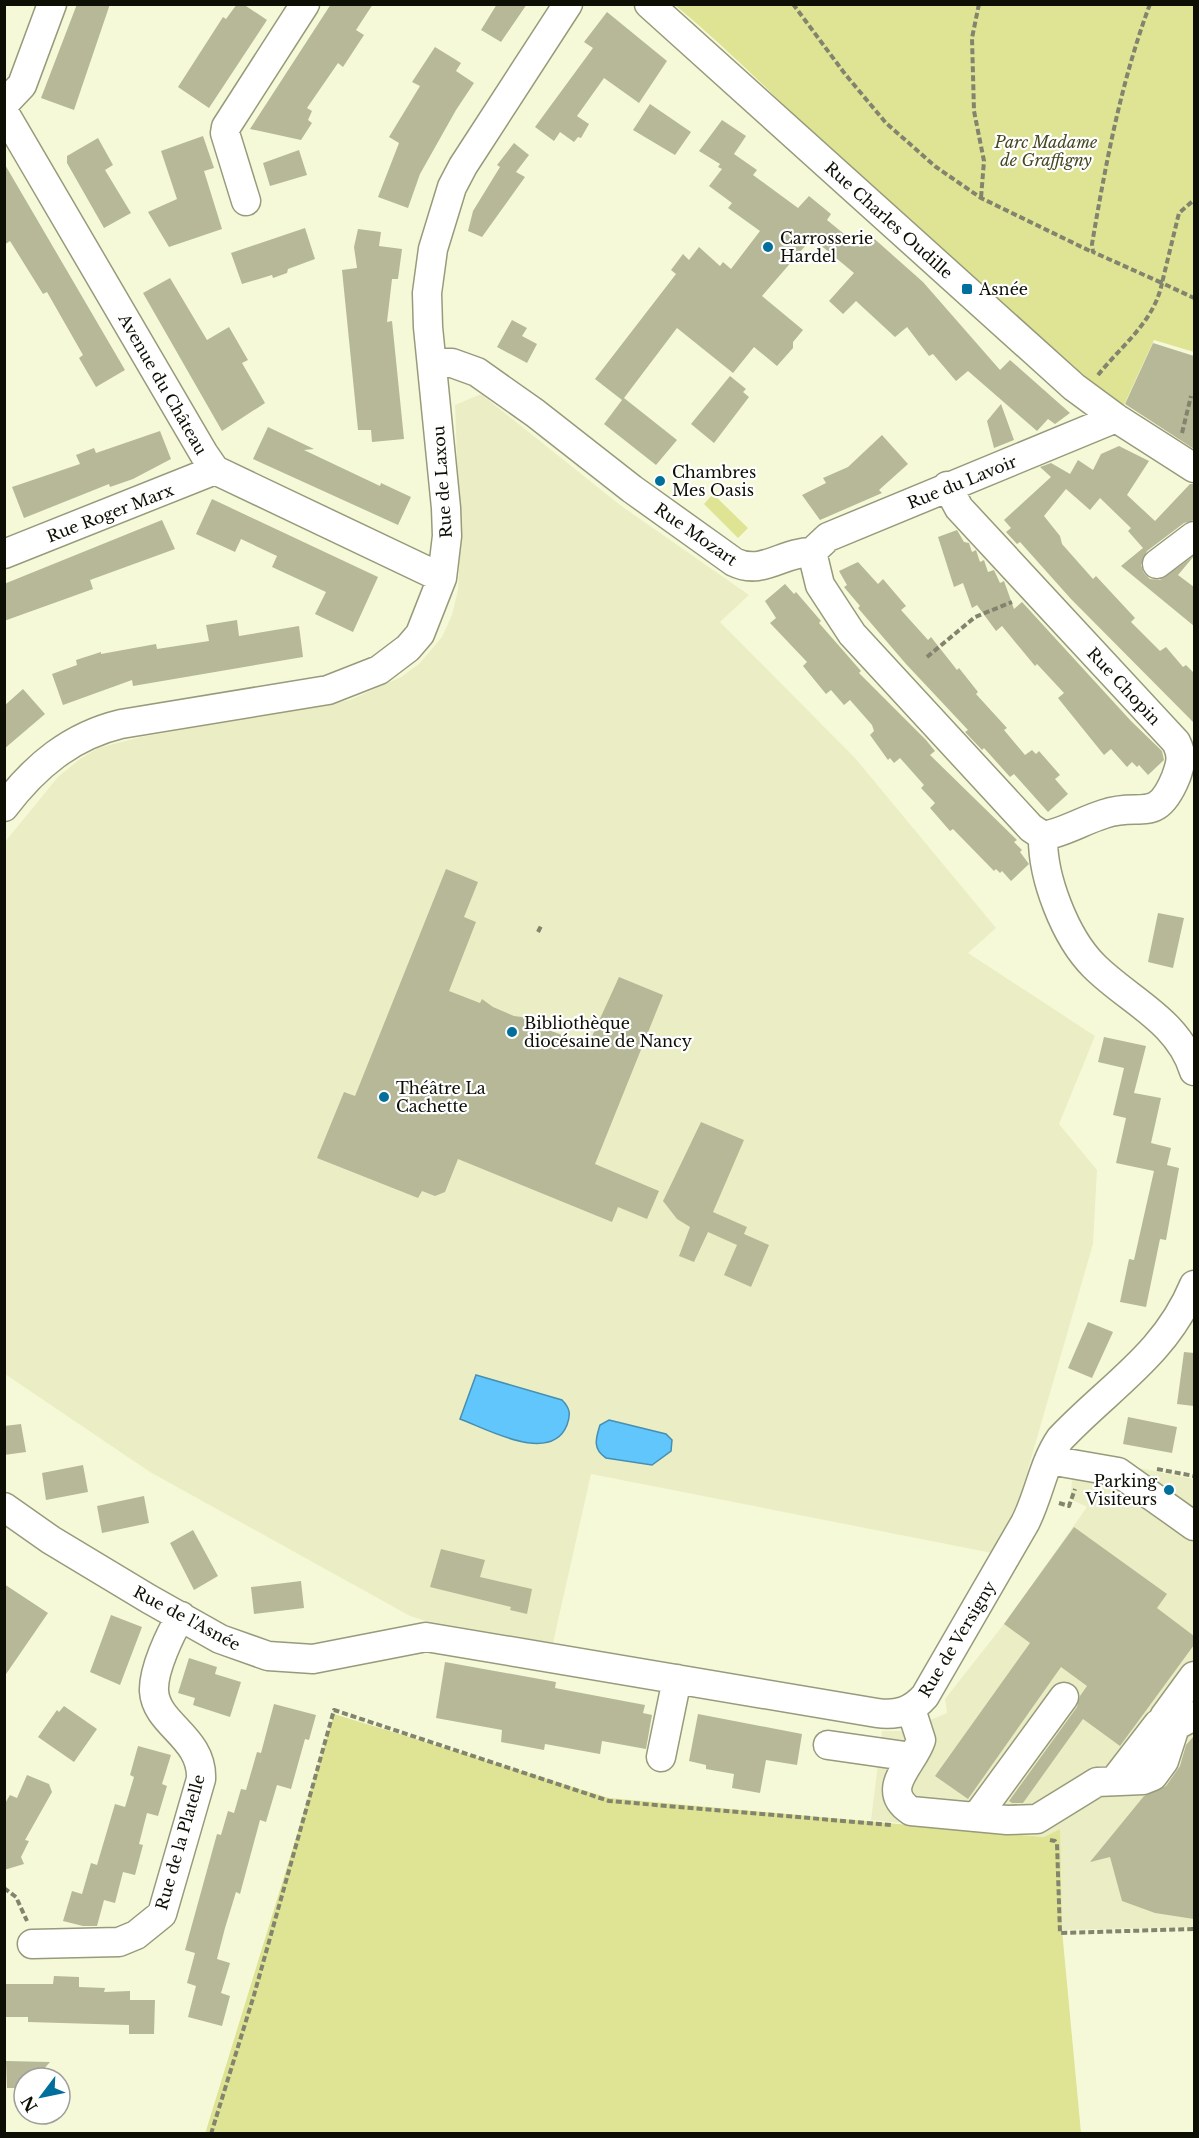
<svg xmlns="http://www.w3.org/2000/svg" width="1199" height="2138" font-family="'Libre Baskerville',serif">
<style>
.built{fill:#ebeec4}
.green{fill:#dfe394}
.water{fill:#60c6fc;stroke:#478fb2;stroke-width:1.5}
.building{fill:#b6b898}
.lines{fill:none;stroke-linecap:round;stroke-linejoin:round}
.minor-casing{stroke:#989a7b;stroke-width:31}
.path{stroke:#82846e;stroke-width:4;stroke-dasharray:6 3;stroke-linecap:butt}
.minor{stroke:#fff;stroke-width:28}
.poi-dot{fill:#006f9b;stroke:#fff;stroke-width:2}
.labels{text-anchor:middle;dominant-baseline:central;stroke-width:4.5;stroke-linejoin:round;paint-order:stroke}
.park-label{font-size:16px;font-style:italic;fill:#47481f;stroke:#fff}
.street-label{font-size:16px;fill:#0d0e04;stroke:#fff}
.poi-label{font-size:16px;fill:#0d0e04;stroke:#fff;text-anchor:start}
</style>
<rect width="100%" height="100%" fill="#f6f9d7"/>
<path class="built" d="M481 394 620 505 749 595 720 622 855 758 996 928 968 953 1095 1036 1059 1124 1097 1170 1093 1244 1024 1483 1013 1517 992 1553 591 1474 553 1643 426 1621 410 1616 150 1472 5 1374 4 843 58 777 80 759 98 748 141 737 350 700 401 677 419 664 442 637 452 615 458 590 460 541 455 405Z
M1068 1454 1194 1479V1927L1062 1930 1059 1830 1044 1837 871 1820 882 1731H904L947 1713 945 1699 1004 1624 1087 1507 1070 1499 1073 1474Z"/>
<path class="green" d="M675 5H1194V352L1154 340 1123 407C1025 328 930 245 838 158 784 106 732 52 675 5Z
M713 494 748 528 738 538 704 504Z
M334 1714 609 1798 1044 1837 1060 1829 1062 1930 1081 2133 205 2134Z"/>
<path class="water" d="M476 1375 562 1400C570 1408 571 1414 567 1425 551 1465 487 1429 460 1419Z
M609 1420 666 1434 672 1440 671 1451 652 1465 606 1458C592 1449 596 1438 600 1425Z"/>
<path class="building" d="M77 4H110L74 110 41 98Z
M237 4H243L267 20 209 108 178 87 223 17 226 19Z
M331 4H373L356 30 364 35 343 67 338 63 307 108 312 111 308 120 312 123 301 140 250 129Z
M497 4H527L501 42 481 30Z
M607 12 667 61 639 103 604 78 577 116 589 124 581 138 578 137 574 142 560 132 554 141 535 127 593 48 584 42Z
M435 47 461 63 456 71 474 83 456 110 420 174 408 208 378 197 399 143 389 137 420 86 412 82Z
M650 104 691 132 675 155 633 130Z
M722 120 746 136 734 154 757 170 753 175 798 208 809 196 831 214 827 220 860 247 870 235 923 282 1000 370 1010 360 1070 413 1055 424 1048 419 1037 431 968 371 956 381 933 354 929 356 907 327 895 337 856 301 843 314 829 301 854 273 812 238 762 296 803 330 793 342V348L777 366 754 347 733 373 677 328 624 398 677 440 656 465 604 424 622 400 595 379 676 274 671 270 683 254 689 260 699 247 720 266 723 262 731 269 760 231 728 208 732 203 709 186 722 169 718 167 720 164 699 151Z
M203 136 214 168 204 171 222 229 169 247 148 212 177 199 161 151Z
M98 138 113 165 105 170 131 213 104 228 67 163V156Z
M514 143 529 155 516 172 525 177 482 237 468 231 473 211 500 167 497 165Z
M299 150 307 175 270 186 263 163Z
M4 163 125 370 96 387 79 358 83 355 47 292 43 294 10 241 4 245Z
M305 228 315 259 288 269 287 273 273 278 272 275 242 284 231 253Z
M358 229 381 232 379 246 402 249 398 279H392L387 322 392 321 404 439 372 442 371 430H358L342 270 357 268 354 247Z
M170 278 207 340 229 327 248 360 242 363 265 403 222 431 143 293Z
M512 320 527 328 522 336 537 344 527 363 497 347Z
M1153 343 1194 356V449L1125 404Z
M730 376 746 389 743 392 749 397 714 443 691 424Z
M1001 404 1014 440 994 448 987 421Z
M268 427 314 449 304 450 380 486 381 483 411 497 398 525 253 459Z
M160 431 171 459 133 479 110 487 109 484 24 518 12 487 80 464 76 455 94 448 96 453Z
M882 435 908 464 879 490 882 493 820 520 802 495 826 483 823 478 848 467Z
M1119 446 1149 461 1127 495 1155 521 1190 484H1194V520L1184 523 1147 551 1141 565 1144 573 1150 579 1160 580 1194 556 1178 575 1194 587V626L1121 566 1143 548 1128 531 1131 528 1100 498 1090 510 1066 489 1044 516 1060 536 1062 544 1093 579 1096 576 1135 618 1131 622 1160 651 1166 647 1183 667 1186 665 1194 673V723L1071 599 1020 542 1017 544 1006 532 1011 528 1004 520 1051 477 1040 467 1051 463 1070 474 1078 460 1093 470 1101 454Z
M212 499 378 577 353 632 315 614 326 592 272 567 277 556 241 539 235 552 196 534Z
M162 520 175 549 90 580 93 589 4 621V584Z
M957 530 964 542 969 543 972 552 976 550 980 562 984 560 988 572 994 570 1000 583 1004 581 1014 609 1022 602 1131 721 1162 751 1164 760 1148 775 1139 765 1137 767 1132 762 1127 767 1111 749 1104 755 1058 698 1064 693 1037 664 1035 666 1002 626 996 631 977 605 972 608 963 583 954 587 938 537Z
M858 562 878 584 883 579 906 606 901 610 928 640 931 637 957 670 959 668 978 692 976 694 1007 728 1004 730 1025 755 1032 750 1036 754 1039 751 1060 775 1055 779 1068 794 1048 812 1014 774 1010 777 984 748 982 750 965 732 968 730 906 664 858 608 860 606 844 587 847 585 839 571Z
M785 584 794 594 796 592 821 621 819 623 861 671 859 673 926 740 935 751 930 755 1017 840 1014 842 1022 850 1020 852 1029 864 1011 881 1002 871 1000 873 996 869 994 871 953 829 950 831 930 808 935 803 921 788 924 785 900 758 894 763 890 758 888 760 870 735 874 731 872 725 850 700 844 705 831 690 826 694 803 666 807 662 770 623 776 618 765 601Z
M237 620 239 636 299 626 303 657 133 686 132 680 63 705 52 674 77 665 76 660 101 652V654L156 644 157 649 209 641 206 625Z
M23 689 45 714 4 749V706Z
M446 869 478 882 464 917 476 922 449 991 480 1003 482 999 493 1007 514 1016 530 1018 528 1022 588 1045 619 977 663 995 595 1164 659 1191 647 1219 618 1207 612 1222 458 1159 445 1192 435 1196 422 1191 418 1198 317 1158 344 1092 355 1096Z
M1158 913 1184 918 1173 968 1148 962Z
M1104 1037 1146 1046 1134 1093 1161 1098 1151 1143 1171 1148 1167 1165 1179 1168 1166 1240 1160 1239 1146 1307 1120 1302 1129 1259 1134 1260 1154 1171 1116 1163 1126 1118 1113 1115 1124 1068 1098 1062Z
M701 1122 744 1140 713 1212 747 1227 744 1234 769 1245 751 1287 724 1275 737 1245 708 1232 694 1262 679 1256 690 1227 677 1219 663 1201Z
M1088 1322 1113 1332 1092 1378 1068 1368Z
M1184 1352 1194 1353V1406L1177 1404Z
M1128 1417 1177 1427 1172 1453 1123 1444Z
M21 1424 26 1452 4 1455V1426Z
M83 1465 88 1492 46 1500 42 1473Z
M144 1496 149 1523 102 1533 97 1506Z
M1074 1527 1167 1594 1157 1608 1194 1636V1645L1120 1746 1083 1719 1023 1803H1012L1009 1801 1077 1707 1080 1696 1087 1686 1061 1667 968 1799 935 1776 1030 1643 1004 1624Z
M193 1530 218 1576 194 1590 170 1543Z
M441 1549 485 1560 480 1577 532 1589 527 1614 510 1610 511 1607 430 1587Z
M301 1581 304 1608 254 1614 251 1587Z
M4 1584 48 1613 4 1677Z
M111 1615 142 1627 120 1685 90 1672Z
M189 1658 217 1667 215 1674 241 1682 230 1717 193 1705 195 1698 178 1693Z
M445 1662 556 1682 555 1688 645 1705 643 1713 652 1715 646 1749 602 1741 600 1754 545 1744 544 1750 501 1742 502 1730 436 1718Z
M274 1704 316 1715 309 1740 305 1739 291 1789 277 1785 266 1822 260 1820 240 1894 236 1892 225 1928 217 1959 230 1963 221 1993 230 1996 222 2026 188 2017 196 1986 187 1983 195 1953 185 1950 217 1834 221 1835 228 1811 234 1813 241 1789 246 1790 257 1752 261 1753Z
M64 1706 97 1729 74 1762 38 1737 57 1710 59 1712Z
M698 1714 802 1734 797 1765 766 1760 760 1793 732 1788 734 1774 706 1769V1765L689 1761Z
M1194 1736V1919L1155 1913 1122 1901 1110 1857 1090 1862 1144 1796 1166 1786 1180 1766 1186 1745Z
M138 1746 171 1755 162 1784 167 1786 158 1816 147 1813 139 1844 143 1845 135 1875 123 1872 115 1903 104 1900 97 1926H83L63 1921 72 1891 82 1894 91 1863 97 1865 115 1804 125 1807 134 1777 130 1775Z
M27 1775 49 1784 52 1792 25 1840 29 1841 21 1857 24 1864 4 1870V1805L10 1795 17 1798Z
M54 1976 79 1977V1987L105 1988 104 1992 130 1991V2000H155L154 2034H129V2025L28 2022V2017H4V1984H53Z
M6 2061 50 2062 36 2078H24V2088H7Z"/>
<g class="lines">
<g class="minor-casing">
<path id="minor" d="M649 4 1074 387 1116 418 1194 468
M4 104 22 85 52 4
M4 112 204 454 215 470 442 578
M246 201 225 133 226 127 305 4
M432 363H452L477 372 535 413 632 489 734 562C762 576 782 552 812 552
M947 486 959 508 1176 742C1183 756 1181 763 1176 777 1156 826 1141 801 1104 814 1084 820 1063 833 1043 836
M812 552 820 585 852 634 1031 828 1043 836
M812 552 828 537 1116 418
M4 554 215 470
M1157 564 1194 536
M4 807C35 766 71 736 121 724L328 690 379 670 408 648 420 634 442 578 447 536 446 508 428 327 427 293 433 249 452 187 463 166 568 4
M1043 836C1042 877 1065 937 1094 966 1129 1001 1178 1020 1194 1071
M1049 1460 1118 1472 1194 1526
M4 1507 51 1540 149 1599 220 1639 268 1656 313 1659 426 1637 877 1713C897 1716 912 1711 925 1696L1025 1523C1039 1496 1043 1464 1060 1439 1110 1386 1165 1355 1194 1285
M911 1709 921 1740C913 1765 878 1789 911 1811L1007 1820 1037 1819 1097 1782 1143 1780 1153 1776 1164 1761 1174 1730
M1164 1717 1194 1676
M1179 1724 1194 1716
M828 1745 912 1757
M661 1757 677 1679
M1114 1781 1158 1724
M977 1816 1064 1697
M32 1944 119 1942 136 1935 162 1914 201 1779C203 1737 156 1725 154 1691 153 1670 170 1634 181 1616"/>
</g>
<path class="path" d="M793 4 845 74 886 123 936 167 981 198 1092 252
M979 4 972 38 974 111 984 161 981 198
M1150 4C1121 82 1106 162 1092 244L1093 252 1162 283 1179 213 1194 200
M1098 375C1122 345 1154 322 1162 283L1194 298
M1182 433 1191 396
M927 657 975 617 1012 602
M538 932 541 926
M1157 1469 1194 1476
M1059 1503 1069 1506 1075 1489
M1050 1840 1055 1841 1057 1844 1060 1933 1194 1929
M4 1888 16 1897 27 1921
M211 2134 254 1995 334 1710 609 1801 891 1825"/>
<use href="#minor" class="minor"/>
</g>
<g class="poi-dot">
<circle cx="768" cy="247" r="6"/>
<rect x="961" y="283" width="12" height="12" rx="3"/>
<circle cx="660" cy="481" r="6"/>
<circle cx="512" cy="1032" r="6"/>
<circle cx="384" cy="1097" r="6"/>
<circle cx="1169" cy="1490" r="6"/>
</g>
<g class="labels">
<g class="park-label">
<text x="1046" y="142">Parc Madame<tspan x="1046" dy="18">de Graffigny</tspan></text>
</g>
<g class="street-label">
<text transform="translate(889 220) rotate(42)">Rue Charles Oudille</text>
<text transform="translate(163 384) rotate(60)">Avenue du Château</text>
<text transform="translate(442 482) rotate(-94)">Rue de Laxou</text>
<text transform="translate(962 482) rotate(-22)">Rue du Lavoir</text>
<text transform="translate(110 513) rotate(-21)">Rue Roger Marx</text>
<text transform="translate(696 534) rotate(35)">Rue Mozart</text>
<text transform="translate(1124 686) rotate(47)">Rue Chopin</text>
<text transform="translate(187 1618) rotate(28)">Rue de l'Asnée</text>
<text transform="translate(957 1639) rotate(-59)">Rue de Versigny</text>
<text transform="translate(180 1842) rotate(-74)">Rue de la Platelle</text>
</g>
<g class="poi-label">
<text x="780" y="238">Carrosserie<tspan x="780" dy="18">Hardel</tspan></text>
<text x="979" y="289">Asnée</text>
<text x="672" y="472">Chambres<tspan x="672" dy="18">Mes Oasis</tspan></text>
<text x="524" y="1023">Bibliothèque<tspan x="524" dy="18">diocésaine de Nancy</tspan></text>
<text x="396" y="1088">Théâtre La<tspan x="396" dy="18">Cachette</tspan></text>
<text x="1157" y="1481" text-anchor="end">Parking<tspan x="1157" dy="18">Visiteurs</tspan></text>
</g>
</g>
<rect width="1199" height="2138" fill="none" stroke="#0d0e04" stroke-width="12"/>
<g transform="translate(42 2096) rotate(238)"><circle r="28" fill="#ffffff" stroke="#9e9f9b" stroke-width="1.5"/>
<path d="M0-4.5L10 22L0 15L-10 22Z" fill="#006f9b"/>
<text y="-9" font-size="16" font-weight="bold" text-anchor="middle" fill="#0d0e04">N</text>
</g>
</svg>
